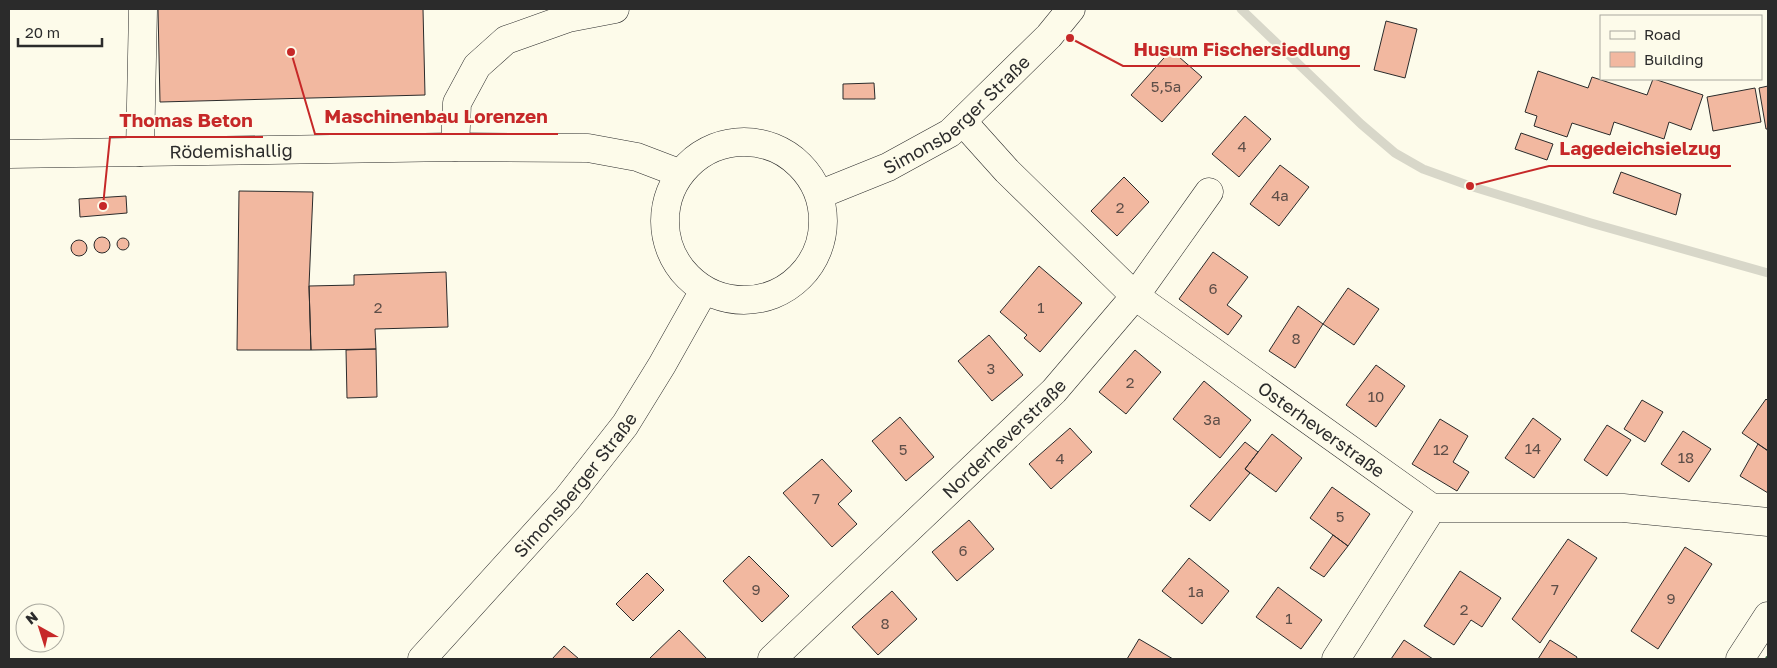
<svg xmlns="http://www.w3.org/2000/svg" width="1777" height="668" font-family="'Golos Text',sans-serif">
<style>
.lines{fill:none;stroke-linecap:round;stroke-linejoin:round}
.stream{stroke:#d8d7c9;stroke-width:9}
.building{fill:#f2b8a0;stroke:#2b2b2b}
.minor-casing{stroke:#2b2b2b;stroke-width:29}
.major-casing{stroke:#2b2b2b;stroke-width:29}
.minor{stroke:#fdfbea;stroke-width:28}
.major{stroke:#fdfbea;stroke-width:28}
.hedge{stroke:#34623c;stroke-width:4;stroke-dasharray:2.5 4;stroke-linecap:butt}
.labels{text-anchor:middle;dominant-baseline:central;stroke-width:4;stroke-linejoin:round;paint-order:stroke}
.number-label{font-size:15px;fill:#5d4e48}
.street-label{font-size:18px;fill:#2b2b2b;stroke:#fdfbea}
.leader{fill:none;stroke:#c62828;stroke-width:2}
.callout-dot{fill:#c62828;stroke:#fdfbea;stroke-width:2}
.callout-label{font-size:19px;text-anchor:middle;font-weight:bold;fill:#c62828;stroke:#fdfbea;stroke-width:4;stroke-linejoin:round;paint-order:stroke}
</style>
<rect width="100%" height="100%" fill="#fdfbea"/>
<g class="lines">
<path class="stream" d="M1241 9 1361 124 1395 153 1423 169 1470 186 1591 223 1768 273"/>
</g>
<path class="building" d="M158 9H423L425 95 160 102Z
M1386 21 1417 29 1405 78 1374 70Z
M1171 50 1202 77 1162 122 1131 95Z
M1538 71 1588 88 1592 77 1647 95 1653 79H1654L1703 95 1691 130 1669 122 1664 139 1614 122 1610 135 1572 123 1567 137 1534 126 1537 116 1525 112Z
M874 83 875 99H843V84Z
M1768 86V129H1766L1759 88Z
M1755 88 1761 122 1713 131 1707 97Z
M1245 116 1271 139 1239 177 1212 154Z
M1521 133 1553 144 1547 160 1515 149Z
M1280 165 1309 187 1279 226 1250 204Z
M1621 172 1681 194 1676 215 1613 193Z
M1124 177 1149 202 1117 236 1091 211Z
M239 191 313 192 309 286 311 350H237Z
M126 196 127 213 80 217 79 199Z
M94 245a8 8 0 1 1 16 0a8 8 0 1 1-16 0Z
M117 244a6 6 0 1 1 12 0a6 6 0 1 1-12 0Z
M71 248a8 8 0 1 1 16 0a8 8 0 1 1-16 0Z
M1213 252 1248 277 1227 305 1242 316 1228 335 1179 299Z
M1039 266 1082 303 1040 352 1024 338 1027 335 1000 312Z
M446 272 448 327 375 329 376 349 311 350 309 286 354 285V275Z
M1348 288 1379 309 1354 345 1323 324Z
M1298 306 1323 324 1295 368 1269 351Z
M989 335 1023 375 992 401 958 361Z
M376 349 377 397 347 398 346 350Z
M1135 350 1161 372 1126 414 1099 392Z
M1376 365 1405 386 1376 427 1346 405Z
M1204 381 1251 420 1220 458 1173 419Z
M1766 399 1768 401V448L1767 450 1742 433Z
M1642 400 1663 412 1645 442 1624 429Z
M900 417 934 457 906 481 872 441Z
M1533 418 1561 439 1534 478 1505 458Z
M1440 419 1468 436 1453 462 1469 472 1457 491 1412 464Z
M1607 425 1631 440 1607 476 1584 460Z
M1070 428 1092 452 1051 489 1029 464Z
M1683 431 1711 449 1689 482 1661 464Z
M1272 434 1302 458 1276 492 1245 469Z
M1245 442 1258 452 1245 469 1250 473 1210 521 1190 506Z
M1758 444 1768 451V493L1740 476Z
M822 459 852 491 838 504 857 524 832 547 783 493Z
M1332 487 1370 514 1348 546 1310 518Z
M969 520 994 549 957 581 932 552Z
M1333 535 1348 546 1324 577 1310 568Z
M1568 539 1597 558 1540 643 1512 619Z
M1685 547 1712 564 1658 649 1631 631Z
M749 556 789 596 762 622 723 581Z
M1189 558 1229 591 1202 624 1162 591Z
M1460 571 1501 598 1482 627 1471 620 1454 645 1424 626Z
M647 573 664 590 633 621 616 604Z
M1278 587 1322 620 1301 649 1256 617Z
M892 591 917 619 878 655 852 627Z
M679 630 707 659H652L650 658Z
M1139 639 1173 659H1127Z
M1404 640 1433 659H1391Z
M1550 640 1577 657 1576 659H1538Z
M564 646 579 659H552Z"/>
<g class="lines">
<g class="minor-casing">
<g id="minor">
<path id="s1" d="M963 122 1007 171 1135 296 1432 508H1623L1768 522"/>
<path d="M455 147 457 103 477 66 506 40 568 18 615 9"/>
<path d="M140 152 143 9"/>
<path id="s2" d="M9 154 455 147 588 148 637 157 679 173"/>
<path id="s3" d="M772 659 1054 391 1135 296 1209 192"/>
<path d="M1336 659 1432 508"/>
<path d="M1740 659 1768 616"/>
</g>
</g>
<g class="major-casing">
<g id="major">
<circle cx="744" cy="221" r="79"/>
<path id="s4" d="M821 194 888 167 950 133 1049 36 1071 9"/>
<path id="s5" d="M422 659 567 499 625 425 662 365 703 292"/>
</g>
</g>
<use href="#minor" class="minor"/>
<use href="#major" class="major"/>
<path class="hedge" d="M1767 659 1768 657"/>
</g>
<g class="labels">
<g class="number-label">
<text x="1166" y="86">5,5a</text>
<text x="1242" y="146">4</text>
<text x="1280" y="195">4a</text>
<text x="1120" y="207">2</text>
<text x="1213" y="288">6</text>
<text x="378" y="307">2</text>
<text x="1041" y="307">1</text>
<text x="1296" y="338">8</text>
<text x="991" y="368">3</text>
<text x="1130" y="382">2</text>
<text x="1376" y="396">10</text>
<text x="1212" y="419">3a</text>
<text x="1533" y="448">14</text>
<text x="903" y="449">5</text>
<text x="1441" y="449">12</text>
<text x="1686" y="457">18</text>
<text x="1060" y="458">4</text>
<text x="816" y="498">7</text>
<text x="1340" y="516">5</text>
<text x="963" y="550">6</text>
<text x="756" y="589">9</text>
<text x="1555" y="589">7</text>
<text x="1196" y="591">1a</text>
<text x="1671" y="598">9</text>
<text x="1464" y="609">2</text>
<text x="1289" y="618">1</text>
<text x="885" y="623">8</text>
</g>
<g class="street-label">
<text stroke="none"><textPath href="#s4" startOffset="159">Simonsberger Straße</textPath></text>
<text stroke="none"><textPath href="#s2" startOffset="222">Rödemishallig</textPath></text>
<text stroke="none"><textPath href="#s1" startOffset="474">Osterheverstraße</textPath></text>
<text stroke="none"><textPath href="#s3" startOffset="320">Norderheverstraße</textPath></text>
<text stroke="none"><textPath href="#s5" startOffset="232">Simonsberger Straße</textPath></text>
</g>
</g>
<path class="leader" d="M1070 38L1123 66H1360M291 52L315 134H558M103 206L110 137H263M1470 186L1549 166H1731"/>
<g class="callout-dot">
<circle cx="1070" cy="38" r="5"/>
<circle cx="291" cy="52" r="5"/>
<circle cx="103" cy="206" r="5"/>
<circle cx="1470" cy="186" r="5"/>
</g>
<g class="callout-label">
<text x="1242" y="56">Husum Fischersiedlung</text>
<text x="436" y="123">Maschinenbau Lorenzen</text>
<text x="186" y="127">Thomas Beton</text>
<text x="1640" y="155">Lagedeichsielzug</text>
</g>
<rect width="1777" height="668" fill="none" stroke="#2b2b2b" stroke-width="20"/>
<rect x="1600" y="15" width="162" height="65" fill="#fdfbea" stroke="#a9a89e"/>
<rect x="1610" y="31" width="25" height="8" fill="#fdfbea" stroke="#a9a89e"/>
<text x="1644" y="40" font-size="15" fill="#2b2b2b">Road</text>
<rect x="1610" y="52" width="25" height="15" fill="#f2b8a0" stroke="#a9a89e"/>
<text x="1644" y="65" font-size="15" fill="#2b2b2b">Building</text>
<g transform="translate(40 628) rotate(321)"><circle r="24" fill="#fdfbea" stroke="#a9a89e"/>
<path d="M0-4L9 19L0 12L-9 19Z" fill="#c62828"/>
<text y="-8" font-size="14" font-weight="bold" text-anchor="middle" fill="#2b2b2b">N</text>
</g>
<path d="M18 38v8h84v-8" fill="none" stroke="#2b2b2b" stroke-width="2.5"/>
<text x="25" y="38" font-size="15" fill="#2b2b2b" stroke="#fdfbea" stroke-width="4" paint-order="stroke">20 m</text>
</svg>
